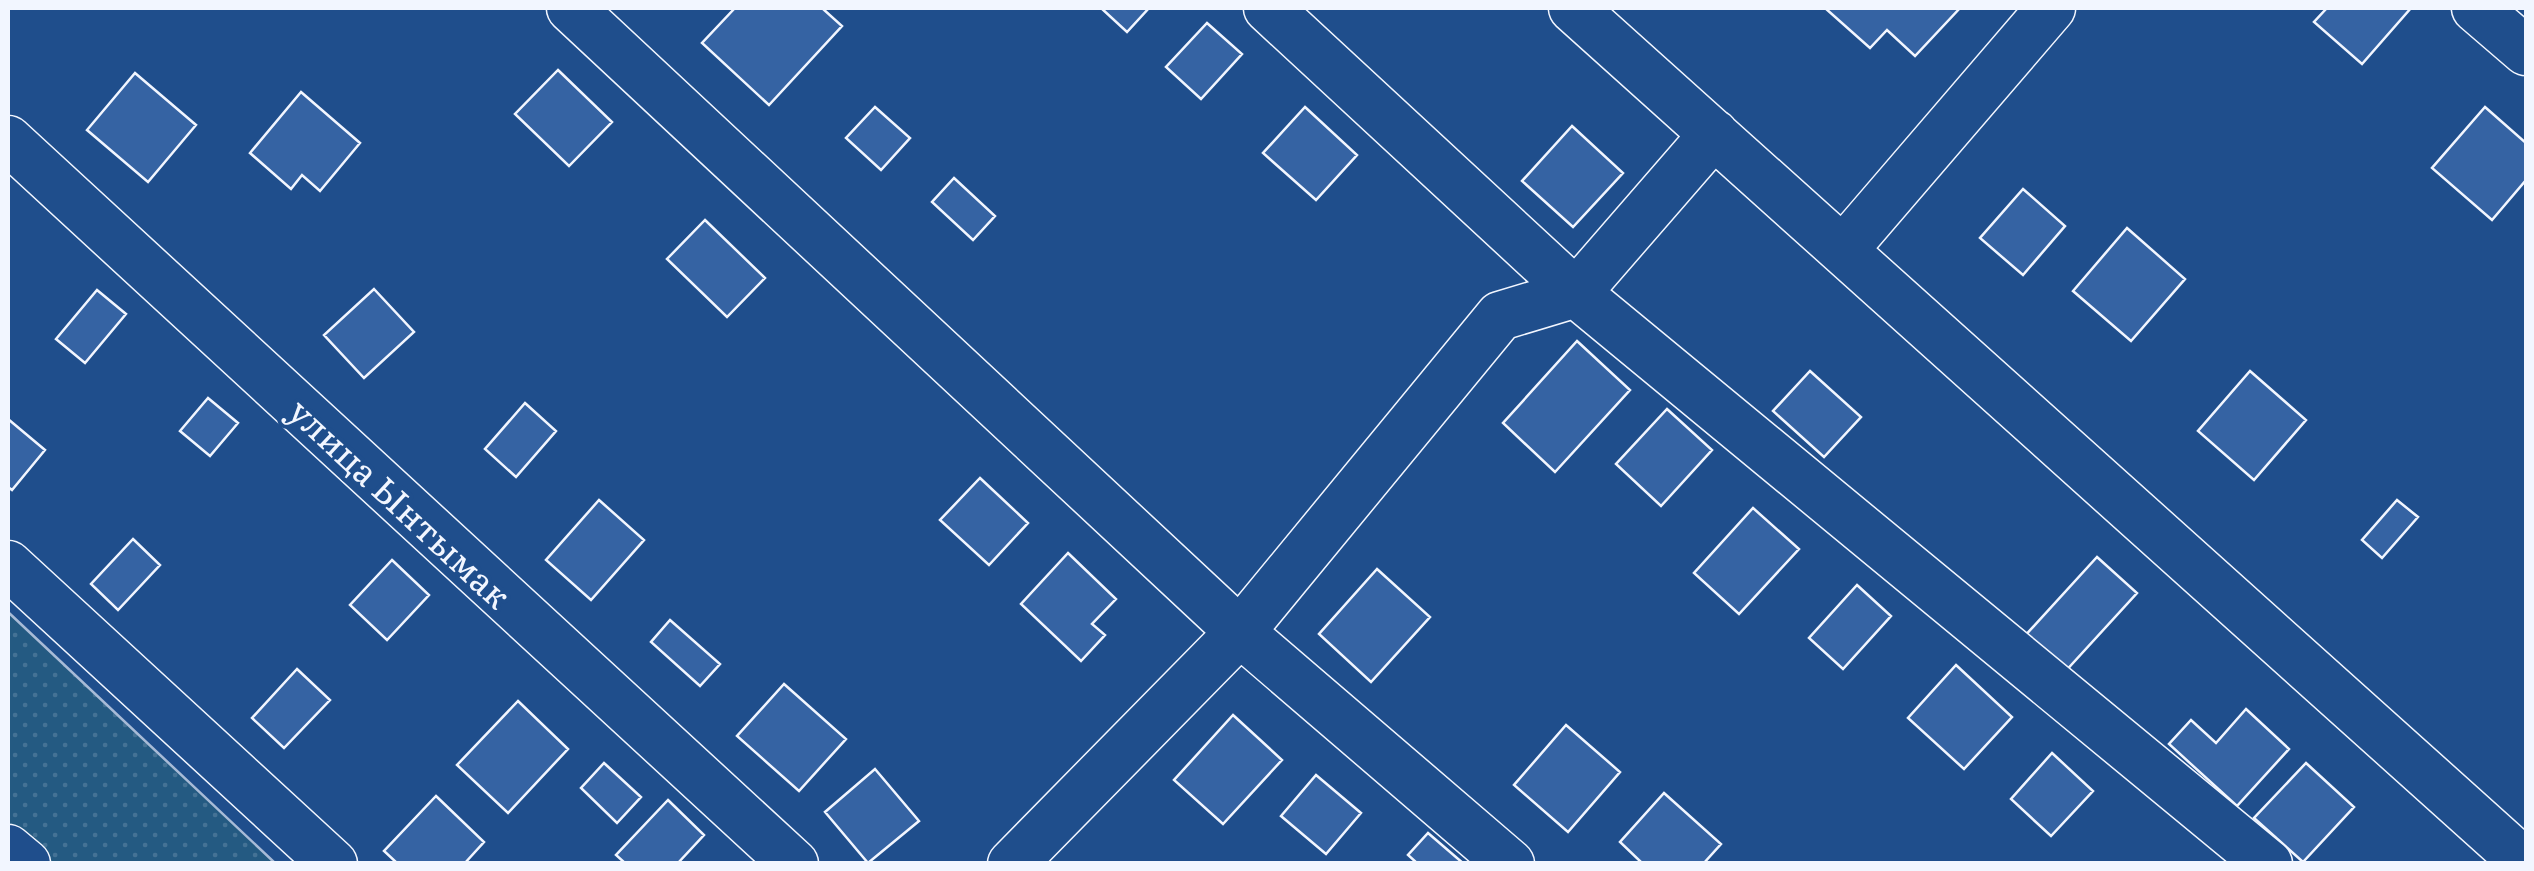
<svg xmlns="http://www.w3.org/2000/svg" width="2534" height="871" font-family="Literata,serif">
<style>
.grass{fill:url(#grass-dots);stroke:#a8bbd7;stroke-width:2.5}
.building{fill:#3563a3;stroke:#f2f6ff;stroke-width:2.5}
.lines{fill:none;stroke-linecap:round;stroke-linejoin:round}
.minor-casing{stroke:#f2f6ff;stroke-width:51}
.minor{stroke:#1f4e8c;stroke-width:48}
.labels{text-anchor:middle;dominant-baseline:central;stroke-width:8;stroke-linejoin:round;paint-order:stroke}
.street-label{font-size:35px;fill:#f2f6ff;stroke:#1f4e8c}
</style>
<defs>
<pattern id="grass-dots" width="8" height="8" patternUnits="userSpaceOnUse" patternTransform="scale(2.5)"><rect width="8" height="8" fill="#245a82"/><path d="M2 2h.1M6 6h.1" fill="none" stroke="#447295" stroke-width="1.8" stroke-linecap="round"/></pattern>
</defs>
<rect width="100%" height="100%" fill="#1f4e8c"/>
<path class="grass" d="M8 612 275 863H8Z"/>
<path class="building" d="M735 8H822L842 26 769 105 702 43Z
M1101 8H1149L1127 32Z
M1825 8H1960L1915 56 1887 30 1870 48Z
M2327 8H2411L2362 64 2314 22Z
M1207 23 1242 54 1201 99 1166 67Z
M558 70 612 122 569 166 515 114Z
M135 73 196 125 148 182 87 130Z
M301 92 360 143 320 191 302 175 291 189 250 153Z
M875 107 910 138 881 170 846 138Z
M1305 107 1357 155 1316 200 1263 153Z
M2485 107 2526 143V180L2492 220 2432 168Z
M1572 126 1623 173 1573 227 1522 181Z
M954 178 995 216 973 240 932 202Z
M2023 189 2065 226 2023 275 1980 238Z
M705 220 765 278 727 317 667 259Z
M2127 228 2185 279 2131 341 2073 291Z
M374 289 414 332 364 378 324 335Z
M97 290 126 314 85 363 56 339Z
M1577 341 1630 390 1555 472 1503 423Z
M1810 371 1861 417 1824 457 1773 411Z
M2250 371 2306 420 2254 480 2198 431Z
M208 398 238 423 210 456 180 431Z
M525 403 556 431 516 477 485 449Z
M1667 409 1712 450 1661 506 1616 464Z
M8 419 45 450 12 490 8 487Z
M980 478 1028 523 989 565 940 520Z
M599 500 644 540 591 600 546 560Z
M2397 500 2418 517 2382 558 2362 540Z
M1753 508 1799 549 1739 614 1694 573Z
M133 539 160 565 118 610 91 584Z
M1068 553 1116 599 1092 624 1105 635 1081 661 1021 604Z
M2097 557 2137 593 2062 675 2022 639Z
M392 560 429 595 387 640 350 605Z
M1377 569 1430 617 1371 682 1319 634Z
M1857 585 1891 616 1843 669 1809 638Z
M670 620 720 664 700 686 651 642Z
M1956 665 2012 717 1964 769 1908 718Z
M297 669 330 700 284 748 252 718Z
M784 684 846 739 799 791 737 736Z
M518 701 568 749 508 813 457 765Z
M2246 709 2289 749 2237 806 2169 744 2191 720 2216 743Z
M1233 715 1282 760 1223 824 1174 780Z
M1566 725 1620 772 1568 832 1514 785Z
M2052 753 2093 791 2051 836 2011 799Z
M604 763 641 797 617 823 581 788Z
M2306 763 2354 807 2303 862 2254 818Z
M875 769 919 821 868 863 825 812Z
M1316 775 1361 813 1326 854 1281 816Z
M1664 793 1721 844 1703 864H1643L1620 842Z
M436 796 484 842 464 864H398L384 851Z
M668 800 704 835 677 864H626L616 855Z
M1428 833 1464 864H1418L1408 855Z"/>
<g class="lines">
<g class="minor-casing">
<path id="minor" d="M571 8 1240 632 1510 864
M1268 8 1576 293 2268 864
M1573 8 2526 864
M2476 8 2526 51
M8 140 794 864
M1844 249 2051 8
M8 565 333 864
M8 849 26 864
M1012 864 1240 632 1500 316 1576 293 1714 134"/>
</g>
<use href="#minor" class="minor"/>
</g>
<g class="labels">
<g class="street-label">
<text transform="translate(401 502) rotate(43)">улица Ынтымак</text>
</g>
</g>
<rect width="2534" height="871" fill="none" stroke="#f2f6ff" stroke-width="20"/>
</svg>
